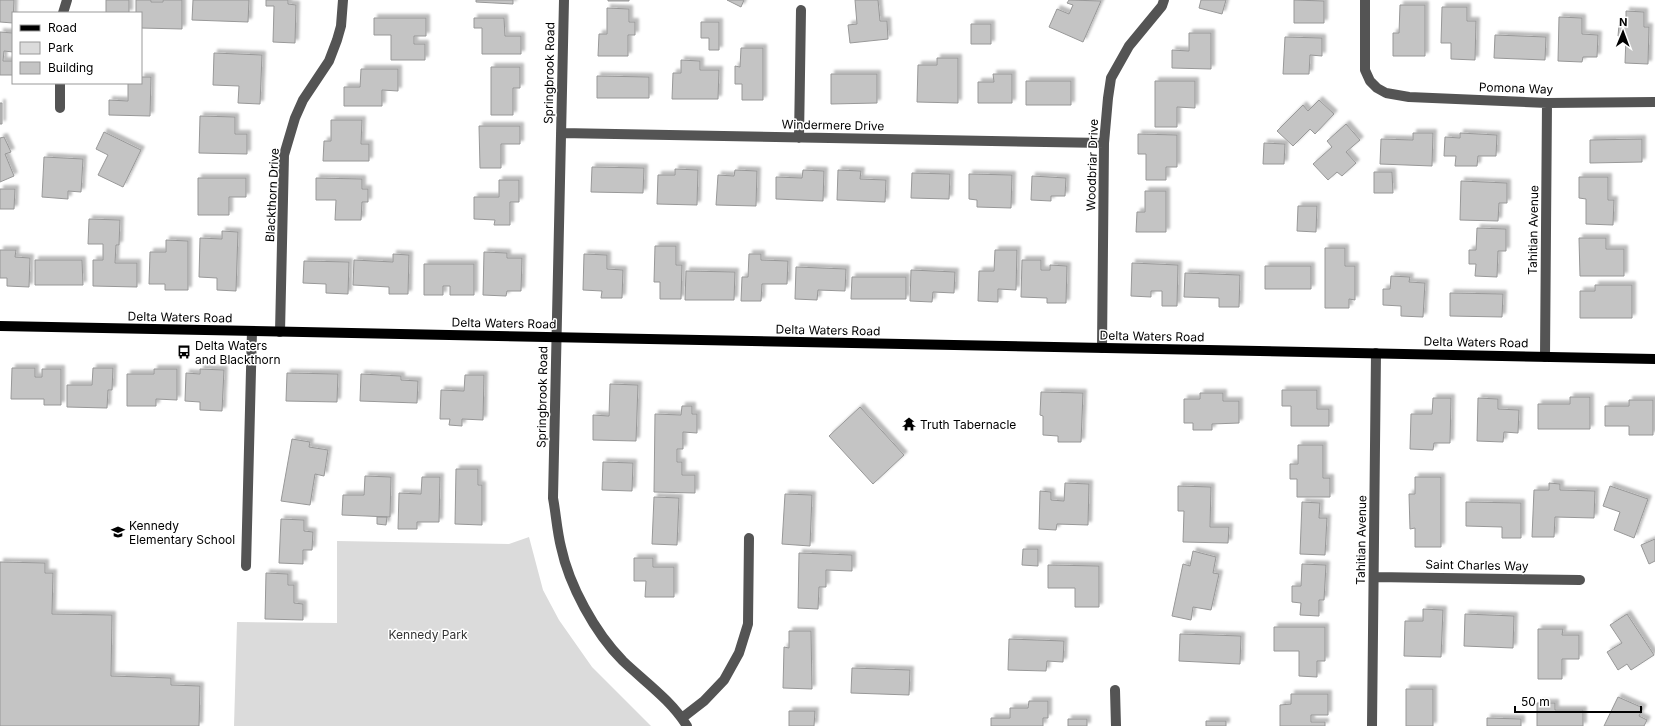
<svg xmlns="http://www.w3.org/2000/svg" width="1655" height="726" font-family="Inter,sans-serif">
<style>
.green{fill:#dbdbdb}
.building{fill:#c4c4c4;stroke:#989898;filter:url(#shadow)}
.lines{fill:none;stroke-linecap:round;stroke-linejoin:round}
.minor{stroke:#545454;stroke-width:10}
.major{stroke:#000;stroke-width:10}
.labels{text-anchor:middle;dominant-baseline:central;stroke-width:3;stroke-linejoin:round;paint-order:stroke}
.street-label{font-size:12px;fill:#000;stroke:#fff}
.poi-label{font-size:12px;fill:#000;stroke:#fff;text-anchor:start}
.park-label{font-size:12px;fill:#323232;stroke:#fff}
</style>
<defs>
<filter id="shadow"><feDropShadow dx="3.5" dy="-3.5" stdDeviation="1" flood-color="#0004"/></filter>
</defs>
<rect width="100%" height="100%" fill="#fff"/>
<path class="green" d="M529 537 543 590 559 620 592 667 651 726H234L237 622 337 623V541L509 544Z"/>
<path class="building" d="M0 0H14L13 23 0 22Z
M106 0H129V13H106Z
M136 0H151V2H163V0H182V29L141 28V13H136Z
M193 0H249L248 22 192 20Z
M266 0H288V4L296 5 295 43 273 42 274 6H266Z
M476 0H513V4L476 2Z
M608 0H629V1H608Z
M727 0H744L741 7Z
M855 0H878L880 21H887L888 39 850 43 848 25 857 24Z
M1069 0 1101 1 1083 42 1049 27 1057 9 1069 14 1073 5 1067 3Z
M1201 0H1226L1222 14 1199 8Z
M1294 0 1324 1V23H1294Z
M1400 5H1425V56H1393V33H1399Z
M1442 7H1467V21H1476L1475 60 1451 59V43H1441Z
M607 8 629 9V22H635V35H628V56H598L599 34H607Z
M1626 11 1644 12V27H1649L1648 64 1625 63 1626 37 1618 36 1619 25H1626Z
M1559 17 1582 18V34L1598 35 1597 57H1583L1582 62 1558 61Z
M374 18H426V36H414V44H425V60H391V35H374Z
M474 18H504L505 36H521V54H482V28H474Z
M701 22H719V50H709V38H701Z
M971 24H991V44H971Z
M0 32 13 33V52L4 51 3 61H13V75H0Z
M1189 33H1211V69L1172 68V50L1189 51Z
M1495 35 1546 37 1545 60 1494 58Z
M1285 37 1322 38V56L1310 55 1309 74H1283Z
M741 48H763V100H742V84H735V66L740 67Z
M214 53 262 55 260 104 238 103 239 86 213 85Z
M937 58H958V103L917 102 918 65H937Z
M681 60 700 61V70H719L718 99H672L673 73H681Z
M491 67H520V88H513V115H491Z
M361 69H398V91L382 90V106H344V87H360Z
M831 74H877V103L831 104Z
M993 74H1012V103H978V82H994Z
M597 76 649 77V98H597Z
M141 77H151L150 116 109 115V100L128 101V83H141Z
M1026 81H1071V105H1026Z
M1155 81H1195V108L1177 107V127H1155Z
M1319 100 1334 114 1315 134 1310 129 1293 146 1277 131 1303 105 1308 111Z
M0 103H2V124H0Z
M200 116 235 117V134H247V154L199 153Z
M331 120H362L361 144H369V161H323L324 141H331Z
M1346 124 1360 140 1346 152 1356 163 1342 176 1337 172 1328 180 1313 164 1332 147 1327 141Z
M479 126H520V144H501V168H480Z
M104 132 141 150 123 187 98 175 108 155 96 149Z
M1413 133H1433L1432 166 1380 164 1381 139 1413 140Z
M1460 133 1497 135 1496 156H1478L1477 166H1455L1456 156H1444L1445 137 1460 138Z
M1138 134 1177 135V167H1166V180H1146V154H1138Z
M4 137 11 152 5 154 14 176 0 182V138Z
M1642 139V162L1590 163V140Z
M1264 143 1285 144 1284 164H1263Z
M44 157 83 159 81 192 68 191V199L42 197Z
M592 167 644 168 643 193 591 192Z
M675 169 698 170 697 205 657 204 658 175H675Z
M735 170 757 171 756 206 716 205 718 175 734 176Z
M803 170 824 171 823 201 776 199V177L802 178Z
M838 170 861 171 860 179 886 180 885 202 837 200Z
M1374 172H1392L1393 193H1374Z
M912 173 950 174 949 199 911 198Z
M969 174 1012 175 1011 208 977 207V200L969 199Z
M1032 176 1066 178 1065 196H1051V201L1031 200Z
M1579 177H1608V200H1614L1613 225 1586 224V199L1579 198Z
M198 178H246V197H229V215H198Z
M316 178 362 179V189H368V202H362L361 220H335L336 200H316Z
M499 180H519V202H510V225H494L495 220 474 219V197H499Z
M1461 181 1507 183V203H1499L1498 221 1460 220Z
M0 189H15L14 209H0Z
M1145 191H1166V232H1136L1137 212H1145Z
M1298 206H1317L1316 232 1297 231Z
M89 219 120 220 119 245H116L115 263H137V287L93 286V260H103V244H88Z
M1477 228 1506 229V251H1498L1497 277 1475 276 1476 264H1469V250H1476Z
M222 231 238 232 236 291 217 290V278L199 277 200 238 222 239Z
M1579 238H1606V249H1624V276H1580Z
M166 240 188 241V290H165V284H149L150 252H166Z
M655 246H676V265H682L681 299H660V282H654Z
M1325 248H1345V266H1355V300L1349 299V308H1325Z
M0 250H16L15 257 30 258 29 287 7 286V278H0Z
M995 250H1017L1016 290 998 289V302L978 301 979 271H994Z
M484 252 507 253V258H522L521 291H507L506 296 483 295Z
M393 254 409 255 408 294H389V287L353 285 354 260 393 262Z
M584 254 607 255V269L623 270 622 298H601L602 291 583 290Z
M749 254H761V260L788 261 787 284H762L761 301H741L742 277H748Z
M35 260H82L83 285H35Z
M1022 260H1041V270H1050V265L1067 266 1066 303H1047V298L1021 297Z
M304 261 349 262 348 294 326 293V284L303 283Z
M1132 263 1178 265 1177 306H1162V291H1151V297L1131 296Z
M424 264H474V295H450V286H443V295H424Z
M1265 266H1311V289H1265Z
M796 267 846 269 845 291 818 290 817 300 795 299Z
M911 270 955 272 954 293 933 292 932 302 910 301Z
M686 271 735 272 734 300H685Z
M1185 273 1240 275 1239 307H1219V298L1184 297Z
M1391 276 1410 277 1409 282 1425 283 1423 317 1401 316V306L1383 305V289H1390Z
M852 277H906V299H851Z
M1595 285H1632V318H1580V291H1595Z
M1450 293 1503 294 1502 317 1450 316Z
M12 368H35V377H42V369H61V405H44V399H11Z
M93 368H113L112 390H108L107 408 67 407V385H92Z
M154 369H177V400L156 399V406H127V374H154Z
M200 369 224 370 222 411 200 410V402L185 401 186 373 200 374Z
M287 373 338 374 337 402 286 401Z
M361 374 401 376V380L418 381 417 403 360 401Z
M465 375H484L483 420 462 419V426L449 425 450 419H440L441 390 464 391Z
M610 384 638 385 636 441 593 440V415L609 416Z
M1282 390H1317V409H1329V426H1291V406H1282Z
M1041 392 1083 393 1081 442H1058V436L1043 435V416L1040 415Z
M1200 393H1223V401H1239V423L1212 424V430H1193V423H1184V399H1200Z
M1570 397H1590V429H1538V404H1570Z
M1433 398H1451L1450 443H1434L1433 450 1410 449 1411 414H1432Z
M1478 398 1498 399V409L1519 410 1518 433 1504 432 1503 442 1477 441Z
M1629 400H1653V435H1629V426H1605V406H1629Z
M682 406H692V414H697V433L683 432V449H677V462H682V475H695V493L654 492 655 414 681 415Z
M860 407 904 455 873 484 829 436Z
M292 439 310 442 309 447 328 450 324 476 315 474 310 505 281 501Z
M1298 445H1323V478H1330V497H1297V479H1290V464H1298Z
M603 462 633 463 632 491 602 490Z
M456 469H478V485H482V525L455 524Z
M365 476 391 477 390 517 342 515 343 495H364Z
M422 477H440L439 522H417V529H398L399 493 421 494Z
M1415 477H1441V547H1415V528L1410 529 1409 494H1415Z
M1065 483 1089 484 1088 525 1057 524 1056 530 1039 529 1040 491 1051 492V500L1064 501Z
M1549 483 1560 484V490L1595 491 1594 518 1555 517 1554 537H1532L1534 490H1549Z
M1178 486 1211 487 1210 527H1229L1228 543 1183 542 1184 511H1178Z
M1610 486 1648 499 1634 538 1614 530 1620 512 1603 506Z
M785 494 812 495 810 546 782 544Z
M654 497 679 498 677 545 652 544Z
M1302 502 1320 503 1319 518H1327L1325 555 1300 554Z
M1466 502 1521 503V538H1502V527L1466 526Z
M377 517H387L386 525 377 524Z
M281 519 304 520V531L313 532 312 550H303V564L279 563Z
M1655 539V561L1649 564 1641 545Z
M1023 549H1038V566L1022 565Z
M1193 551 1216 557 1213 573 1219 574 1211 610 1193 607 1191 620 1172 616 1183 564 1190 566Z
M799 553 852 555V571L826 570V587H819L818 609 798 608Z
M634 558H653V567H674V597H645L646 581H634Z
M0 562 45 563V573H53L52 614 112 615 111 676 171 678V685L200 686 199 726H0Z
M1302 564 1326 565 1324 600H1319V616L1300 615 1301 603 1292 602V586H1301Z
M1048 565 1099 566V607H1075V588H1048Z
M266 573 288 574V585H294V603L303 604V620L265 619Z
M1423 609 1443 610 1441 657 1404 656 1405 621H1423Z
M1465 614 1514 616 1513 648 1464 646Z
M1627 614 1654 655 1631 670 1627 664 1618 670 1607 652 1622 643 1610 625Z
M1274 627H1325V661H1317V677L1299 676V651H1274Z
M1538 629H1563L1562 635H1579V659H1562V679H1538Z
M789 631H811L812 689 783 688 784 647 789 648Z
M1180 634 1241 636 1240 664 1179 661Z
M1009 639 1064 641 1063 662 1047 661 1046 671 1008 670Z
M852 668 910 670 909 695 851 693Z
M1406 689H1433V726H1406Z
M1291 694H1328V715H1311V722H1325V726H1280V705L1291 704Z
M1618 697 1643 708 1639 716 1647 720 1644 726H1604Z
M1029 701H1048V718H1043V726H991V718H1010V708H1028Z
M1537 703H1555V710H1583V726H1537Z
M789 711H815L814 726H789Z
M1487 718 1521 719V726H1487Z
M1068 719H1087V726H1068Z
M1206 721H1226V726H1206Z"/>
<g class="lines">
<path class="minor" d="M564 0 553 498C556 514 557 531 561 547 569 585 595 633 623 661 645 682 671 700 687 726
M1365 0V70L1370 81 1377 88 1386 93 1409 97 1547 103 1655 102
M63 13 67 0
M60 108V83
M561 133 1104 143
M799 138 801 10
M280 332 284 155 295 118 303 100 329 61 337 40 341 26 343 0
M1102 348 1104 143 1108 98 1111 78 1129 46 1162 6 1164 0
M1545 357 1547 103
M246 566 252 331
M1374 577 1580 580
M1115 690 1116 726
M682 718 704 701 724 680 739 653 748 624 749 538
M1372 726 1376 353"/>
<path class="major" d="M0 326 1655 359"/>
</g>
<defs>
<g id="bus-bare" transform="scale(1.08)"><path d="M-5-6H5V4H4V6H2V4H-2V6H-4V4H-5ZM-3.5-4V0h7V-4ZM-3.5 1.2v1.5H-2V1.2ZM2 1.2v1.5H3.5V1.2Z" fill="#000" stroke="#fff" stroke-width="2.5" paint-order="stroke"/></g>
<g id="temple-bare" transform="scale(1.08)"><path d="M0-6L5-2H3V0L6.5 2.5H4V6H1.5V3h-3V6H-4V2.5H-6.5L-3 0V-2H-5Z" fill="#000" stroke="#fff" stroke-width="2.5" paint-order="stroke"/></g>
<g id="school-bare" transform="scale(1.08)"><path d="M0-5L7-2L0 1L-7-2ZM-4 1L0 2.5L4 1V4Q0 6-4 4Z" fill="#000" stroke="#fff" stroke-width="2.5" paint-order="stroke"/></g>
</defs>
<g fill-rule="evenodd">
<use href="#bus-bare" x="184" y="352"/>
<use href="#temple-bare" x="909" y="424"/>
<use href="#school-bare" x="118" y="532"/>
</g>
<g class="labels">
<g class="street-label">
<text transform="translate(549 73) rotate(-89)">Springbrook Road</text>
<text transform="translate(1516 88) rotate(2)">Pomona Way</text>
<text transform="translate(833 125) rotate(1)">Windermere Drive</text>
<text transform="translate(1092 165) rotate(-88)">Woodbriar Drive</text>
<text transform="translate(272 195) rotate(-87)">Blackthorn Drive</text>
<text transform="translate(1533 230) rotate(-89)">Tahitian Avenue</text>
<text transform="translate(180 317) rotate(1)">Delta Waters Road</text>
<text transform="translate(504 323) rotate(1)">Delta Waters Road</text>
<text transform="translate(828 330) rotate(1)">Delta Waters Road</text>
<text transform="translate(1152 336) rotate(1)">Delta Waters Road</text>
<text transform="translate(1476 342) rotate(1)">Delta Waters Road</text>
<text transform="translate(542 397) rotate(-89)">Springbrook Road</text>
<text transform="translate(1361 540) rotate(-89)">Tahitian Avenue</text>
<text transform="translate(1477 565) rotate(1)">Saint Charles Way</text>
</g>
<g class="poi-label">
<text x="195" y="345">Delta Waters<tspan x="195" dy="14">and Blackthorn</tspan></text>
<text x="920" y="424">Truth Tabernacle</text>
<text x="129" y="525">Kennedy<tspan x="129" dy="14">Elementary School</tspan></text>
</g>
<g class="park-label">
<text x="428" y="634">Kennedy Park</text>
</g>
</g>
<rect x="12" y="12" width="130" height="72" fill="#ffffff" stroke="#999999"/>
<rect x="20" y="25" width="20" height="6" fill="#000000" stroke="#999999"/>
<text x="48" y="32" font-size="12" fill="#000000">Road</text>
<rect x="20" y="42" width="20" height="12" fill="#dbdbdb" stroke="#999999"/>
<text x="48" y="52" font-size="12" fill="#000000">Park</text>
<rect x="20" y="62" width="20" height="12" fill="#c4c4c4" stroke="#999999"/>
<text x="48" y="72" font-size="12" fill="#000000">Building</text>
<g transform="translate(1623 32) rotate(1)" stroke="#ffffff" stroke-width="3" paint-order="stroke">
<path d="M0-3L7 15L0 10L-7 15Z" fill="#000000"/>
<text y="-6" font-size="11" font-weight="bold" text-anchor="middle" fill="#000000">N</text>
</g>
<path d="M1515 706v6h126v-6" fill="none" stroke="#000000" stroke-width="2"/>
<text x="1521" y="706" font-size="12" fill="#000000" stroke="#ffffff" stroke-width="3" paint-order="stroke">50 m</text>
</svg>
